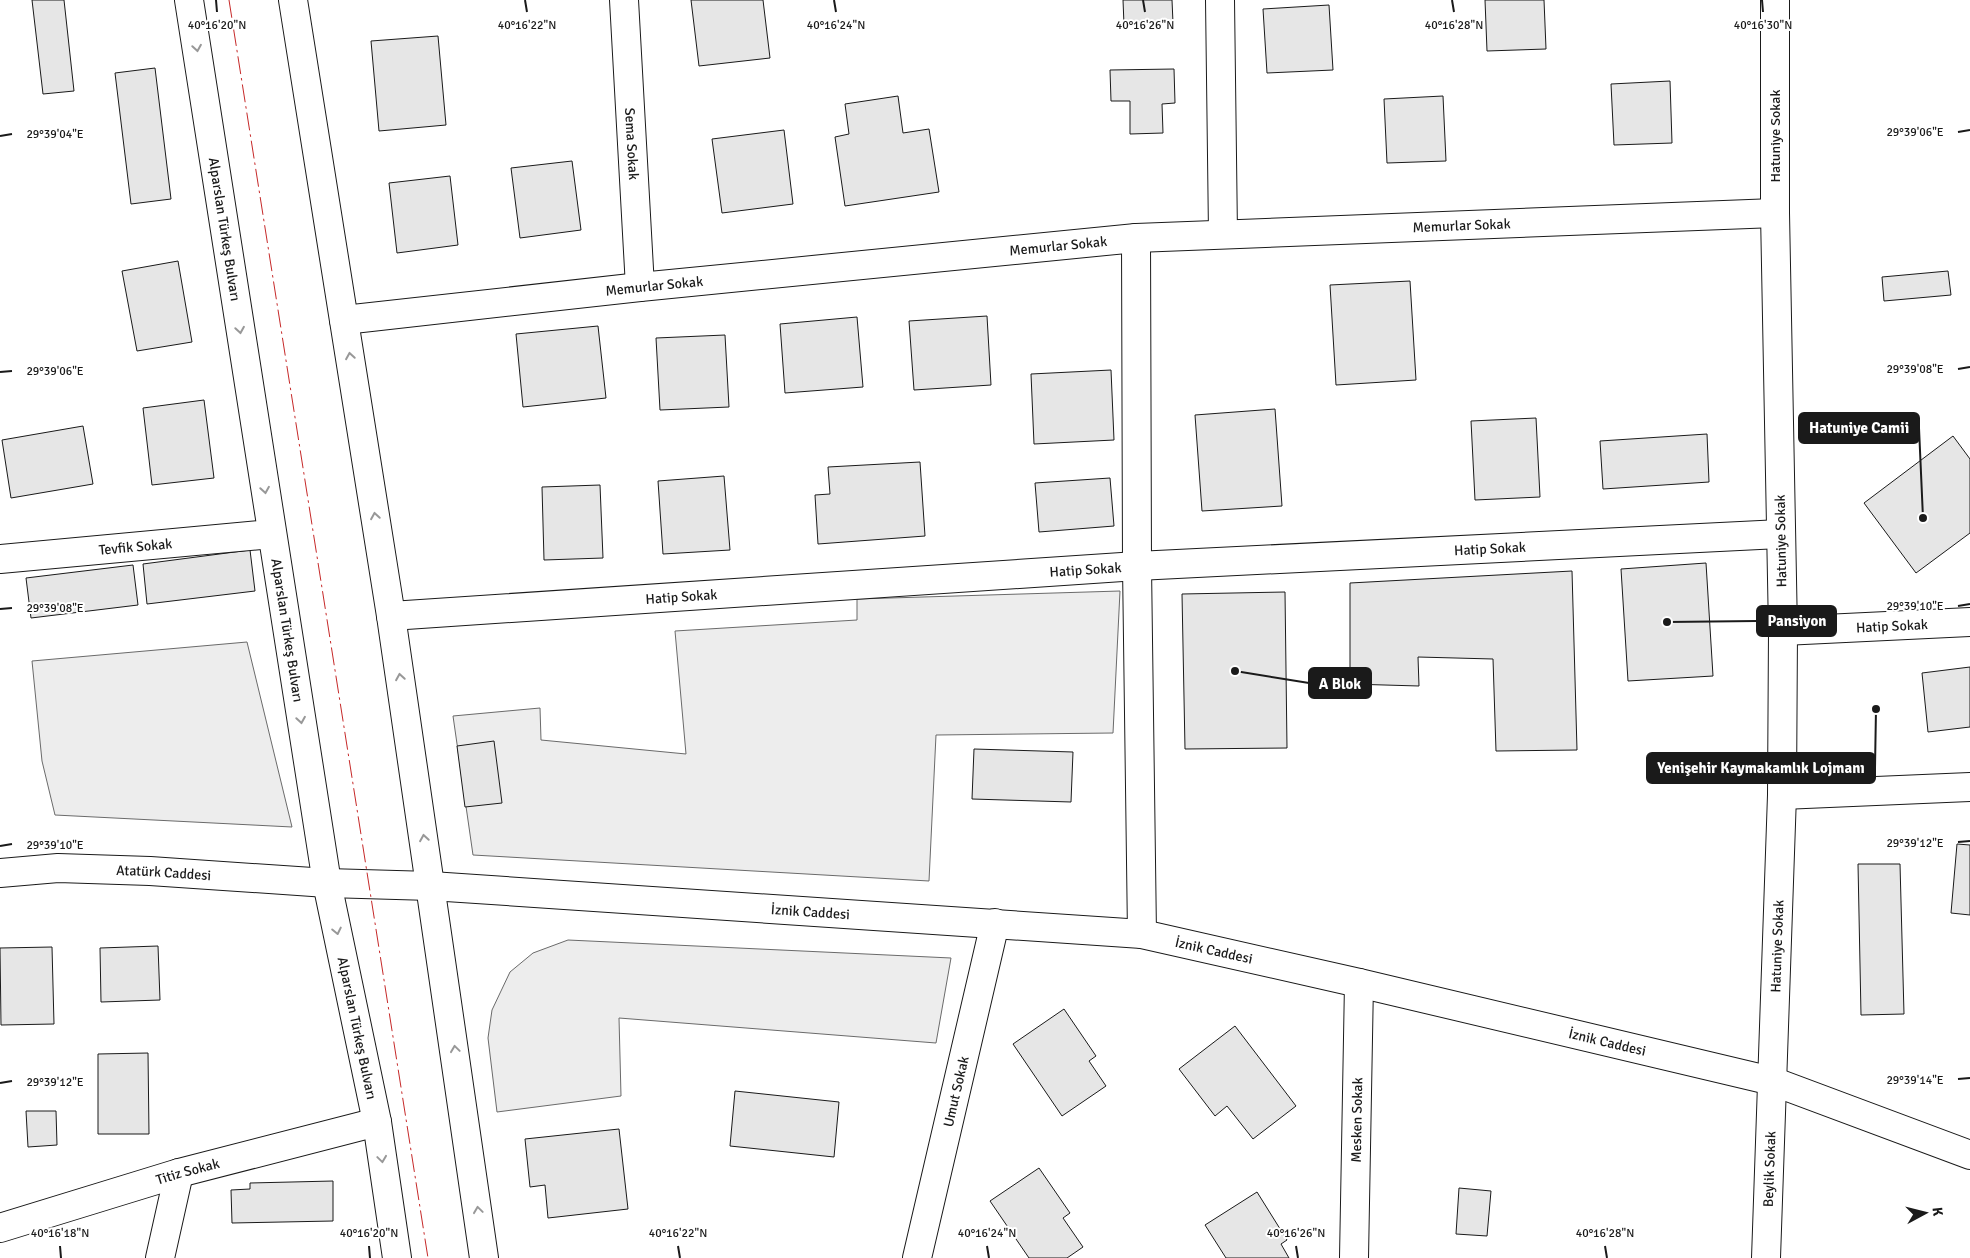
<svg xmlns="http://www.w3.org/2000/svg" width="1970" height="1258" font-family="Signika,sans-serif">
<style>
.built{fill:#ededed;stroke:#6a6a6a}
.building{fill:#e6e6e6;stroke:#1a1a1a}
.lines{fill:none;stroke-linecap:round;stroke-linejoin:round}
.street-casing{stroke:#1a1a1a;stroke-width:30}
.secondary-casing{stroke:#1a1a1a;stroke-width:30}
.primary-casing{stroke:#1a1a1a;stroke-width:30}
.street{stroke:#fff;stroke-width:28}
.secondary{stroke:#fff;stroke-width:28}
.primary{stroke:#fff;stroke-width:28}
.power{stroke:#c62828;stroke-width:1;stroke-dasharray:18 4 2.5 4;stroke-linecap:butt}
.oneway{stroke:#989898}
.ticks{fill:none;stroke:#1a1a1a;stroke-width:2}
.labels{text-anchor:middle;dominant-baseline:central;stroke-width:4;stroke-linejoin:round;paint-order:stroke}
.street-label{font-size:14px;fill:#1a1a1a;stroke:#fff}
.ticks-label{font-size:12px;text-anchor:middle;fill:#1a1a1a;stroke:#fff;stroke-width:4;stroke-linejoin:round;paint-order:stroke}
.leader{fill:none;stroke:#1a1a1a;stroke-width:2}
.callout-dot{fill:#1a1a1a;stroke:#fff;stroke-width:2}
.callout{fill:#1a1a1a;stroke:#1a1a1a;stroke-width:2}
.callout-label{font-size:15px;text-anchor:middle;font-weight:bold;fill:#fff}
</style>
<rect width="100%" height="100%" fill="#fff"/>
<path class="built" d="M1120 591 1113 733 936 735 929 881 473 855 453 716 540 708 541 740 686 754 675 631 857 620V599Z
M247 642 292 827 55 815 42 761 32 661Z
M568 940 951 958 936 1043 619 1018 621 1096 497 1112 488 1038 492 1010 510 972 533 953Z"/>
<path class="building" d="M32 0H64L74 91 43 94Z
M691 0H763L770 58 699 66Z
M1123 0H1172L1173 23 1124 25Z
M1485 0H1544L1546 49 1487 51Z
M1329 5 1333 70 1267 73 1263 9Z
M438 36 446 125 379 131 371 41Z
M155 68 171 199 131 204 115 73Z
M1174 69 1175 103 1162 104 1163 133 1130 134V101H1111L1110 70Z
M1670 81 1672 143 1614 145 1611 84Z
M898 96 903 133 929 129 939 192 845 206 835 137 849 134 845 104Z
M1443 96 1446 161 1387 163 1384 99Z
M784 130 793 204 722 213 712 139Z
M572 161 581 230 520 238 511 168Z
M450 176 458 245 397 253 389 183Z
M178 261 192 342 137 351 122 271Z
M1948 271 1951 295 1884 301 1882 277Z
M1410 281 1416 380 1336 385 1330 285Z
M987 316 991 385 914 390 909 321Z
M857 317 863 387 785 393 780 324Z
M598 326 606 398 523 407 516 334Z
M725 335 729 407 660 410 656 338Z
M1111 370 1114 440 1034 444 1031 374Z
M204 400 214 478 152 485 143 408Z
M1275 409 1282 506 1202 511 1195 415Z
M1536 418 1540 497 1475 500 1471 421Z
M83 426 93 484 11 498 2 440Z
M1707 434 1709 482 1603 489 1600 441Z
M1953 436 1970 459V533L1916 573 1864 503Z
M920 462 925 536 818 544 815 495 830 494 828 467Z
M724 476 730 550 663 554 658 481Z
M1110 478 1114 526 1039 532 1035 483Z
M600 485 603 558 544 560 542 487Z
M250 550 255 591 147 604 143 564Z
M1706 563 1713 676 1628 681 1621 569Z
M133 565 138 605 31 618 26 578Z
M1572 571 1577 750 1496 751 1493 659 1418 657 1419 686 1350 684V583Z
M1285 592 1287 748 1185 749 1182 594Z
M1970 667V727L1928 732 1922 673Z
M494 741 502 803 465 807 457 746Z
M974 749 1073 752 1071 802 972 799Z
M1957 844 1970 845V915L1951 913Z
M1858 864H1900L1904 1014 1861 1015Z
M158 946 160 1000 101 1002 100 948Z
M52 947 54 1024 1 1025 0 948Z
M1064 1009 1096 1056 1089 1061 1106 1086 1062 1116 1013 1044Z
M1235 1026 1296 1106 1253 1139 1227 1106 1215 1116 1179 1069Z
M148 1053 149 1134H98V1054Z
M735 1091 839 1102 834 1157 730 1146Z
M26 1111H56L57 1145 28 1147Z
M619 1129 628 1209 548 1218 545 1185 530 1187 525 1139Z
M1039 1168 1070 1213 1063 1218 1083 1247 1067 1258H1029L990 1201Z
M333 1181V1221L232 1223 231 1190 250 1189V1183Z
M1459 1188 1491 1191 1487 1236 1456 1234Z
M1257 1192 1287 1240 1281 1244 1289 1258H1226L1205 1225Z"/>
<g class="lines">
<g class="street-casing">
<g id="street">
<path id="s1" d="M624 0 640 287"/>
<path d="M1220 0 1223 234"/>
<path d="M1136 238 1137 566 1142 934"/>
<path id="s2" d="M344 320 640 287 1136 238 1775 213"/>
<path id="s3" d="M0 559 271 534"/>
<path id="s4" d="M391 616 1137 566 1781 534"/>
<path id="s5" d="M1783 631 1970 622"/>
<path d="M1782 795 1970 787"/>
<path id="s6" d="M0 1228 179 1173 377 1122"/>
<path d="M160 1258 179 1173"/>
<path id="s7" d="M917 1258 995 923"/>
<path id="s8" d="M1354 1258 1359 983"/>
<path id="s9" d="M1766 1258 1782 795 1783 631 1775 213V0"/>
</g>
</g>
<g class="secondary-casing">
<g id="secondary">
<path id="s10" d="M189 0 327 883 377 1122 397 1258"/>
<path d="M293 0 391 616 484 1258"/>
</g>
</g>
<g class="primary-casing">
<g id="primary">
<path id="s11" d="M0 873 58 868 150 871 327 883 431 886 1142 934 1359 983 1772 1081 1970 1155"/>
</g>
</g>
<use href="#street" class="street"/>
<use href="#secondary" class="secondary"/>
<use href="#primary" class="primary"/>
<path class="power" d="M229 0 428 1258"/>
</g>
<defs><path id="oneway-chevron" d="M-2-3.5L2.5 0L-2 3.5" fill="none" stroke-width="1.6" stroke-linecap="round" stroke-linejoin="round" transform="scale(1.25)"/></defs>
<g class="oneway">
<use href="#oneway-chevron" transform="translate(197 48) rotate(81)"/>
<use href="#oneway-chevron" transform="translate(240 330) rotate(81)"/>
<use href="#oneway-chevron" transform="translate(350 356) rotate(-99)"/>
<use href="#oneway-chevron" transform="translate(265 490) rotate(81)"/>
<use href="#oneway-chevron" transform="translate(375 516) rotate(-99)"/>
<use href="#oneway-chevron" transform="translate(400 677) rotate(-99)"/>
<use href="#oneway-chevron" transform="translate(301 720) rotate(81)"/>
<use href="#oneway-chevron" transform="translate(424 838) rotate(-99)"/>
<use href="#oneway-chevron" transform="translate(337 931) rotate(78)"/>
<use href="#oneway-chevron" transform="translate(455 1049) rotate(-98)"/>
<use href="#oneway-chevron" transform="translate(382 1159) rotate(82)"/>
<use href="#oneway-chevron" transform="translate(478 1210) rotate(-98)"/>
</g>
<path class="ticks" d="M216 0 217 12M525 0 527 12M834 0 836 12M1143 0 1145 12M1452 0 1454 12M1762 0 1763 12M1958 132 1970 130M0 136 12 134M1958 369 1970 367M0 372 12 371M1958 606 1970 604M0 609 12 608M1958 842 1970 841M0 846 12 844M1958 1079 1970 1078M0 1083 12 1081M60 1246 61 1258M369 1246 370 1258M678 1246 680 1258M987 1246 989 1258M1296 1246 1298 1258M1605 1246 1607 1258"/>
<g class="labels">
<g class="street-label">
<text transform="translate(1775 136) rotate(-90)">Hatuniye Sokak</text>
<text stroke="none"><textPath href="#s1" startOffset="144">Sema Sokak</textPath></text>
<text stroke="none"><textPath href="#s2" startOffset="1122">Memurlar Sokak</textPath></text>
<text stroke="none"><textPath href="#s10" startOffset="232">Alparslan Türkeş Bulvarı</textPath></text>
<text stroke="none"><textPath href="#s2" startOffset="718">Memurlar Sokak</textPath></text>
<text stroke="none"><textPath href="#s2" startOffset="312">Memurlar Sokak</textPath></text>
<text transform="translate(1781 541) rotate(-91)">Hatuniye Sokak</text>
<text stroke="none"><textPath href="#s3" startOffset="136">Tevfik Sokak</textPath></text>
<text stroke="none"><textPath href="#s4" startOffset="1101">Hatip Sokak</textPath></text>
<text stroke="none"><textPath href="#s4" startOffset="696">Hatip Sokak</textPath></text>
<text stroke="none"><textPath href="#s4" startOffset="291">Hatip Sokak</textPath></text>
<text stroke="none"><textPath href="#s5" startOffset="109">Hatip Sokak</textPath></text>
<text stroke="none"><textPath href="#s10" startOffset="638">Alparslan Türkeş Bulvarı</textPath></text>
<text stroke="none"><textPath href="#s11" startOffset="164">Atatürk Caddesi</textPath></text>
<text stroke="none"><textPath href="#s11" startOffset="812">İznik Caddesi</textPath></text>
<text stroke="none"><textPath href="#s9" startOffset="312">Hatuniye Sokak</textPath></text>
<text stroke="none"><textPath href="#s11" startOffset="1218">İznik Caddesi</textPath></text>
<text stroke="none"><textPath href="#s10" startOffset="1042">Alparslan Türkeş Bulvarı</textPath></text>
<text stroke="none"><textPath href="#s11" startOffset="1622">İznik Caddesi</textPath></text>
<text stroke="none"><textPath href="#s7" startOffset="171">Umut Sokak</textPath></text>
<text stroke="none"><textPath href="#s8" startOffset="138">Mesken Sokak</textPath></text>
<text stroke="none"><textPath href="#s9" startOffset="89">Beylik Sokak</textPath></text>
<text stroke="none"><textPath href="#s6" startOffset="196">Titiz Sokak</textPath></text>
</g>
</g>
<g class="ticks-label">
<text x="217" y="29">40°16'20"N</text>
<text x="527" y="29">40°16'22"N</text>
<text x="836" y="29">40°16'24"N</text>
<text x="1145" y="29">40°16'26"N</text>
<text x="1454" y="29">40°16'28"N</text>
<text x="1763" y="29">40°16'30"N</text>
<text x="1915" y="136">29°39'06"E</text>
<text x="55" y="138">29°39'04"E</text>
<text x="1915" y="373">29°39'08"E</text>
<text x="55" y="375">29°39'06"E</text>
<text x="1915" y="610">29°39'10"E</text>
<text x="55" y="612">29°39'08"E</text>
<text x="1915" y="847">29°39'12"E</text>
<text x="55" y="849">29°39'10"E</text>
<text x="1915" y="1084">29°39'14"E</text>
<text x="55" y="1086">29°39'12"E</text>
<text x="60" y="1237">40°16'18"N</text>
<text x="369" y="1237">40°16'20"N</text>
<text x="678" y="1237">40°16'22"N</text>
<text x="987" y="1237">40°16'24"N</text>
<text x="1296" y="1237">40°16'26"N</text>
<text x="1605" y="1237">40°16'28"N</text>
</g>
<path class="leader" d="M1923 518L1919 428M1667 622L1757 621M1235 671L1309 683M1876 709L1875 768"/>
<g class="callout-dot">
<circle cx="1923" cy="518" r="5"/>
<circle cx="1667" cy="622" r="5"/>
<circle cx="1235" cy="671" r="5"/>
<circle cx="1876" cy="709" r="5"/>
</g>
<g class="callout">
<rect x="1799" y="413" width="120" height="30" rx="5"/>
<rect x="1757" y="606" width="79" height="30" rx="5"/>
<rect x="1309" y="668" width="62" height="30" rx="5"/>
<rect x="1647" y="753" width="228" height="30" rx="5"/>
</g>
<g class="callout-label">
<text x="1859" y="433">Hatuniye Camii</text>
<text x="1797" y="626">Pansiyon</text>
<text x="1340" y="689">A Blok</text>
<text x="1761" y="773">Yenişehir Kaymakamlık Lojmanı</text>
</g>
<g transform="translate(1925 1213) rotate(83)" stroke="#ffffff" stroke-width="4" paint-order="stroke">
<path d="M0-4L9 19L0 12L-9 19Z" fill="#1a1a1a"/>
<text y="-8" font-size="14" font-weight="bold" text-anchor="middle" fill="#1a1a1a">K</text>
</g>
</svg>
